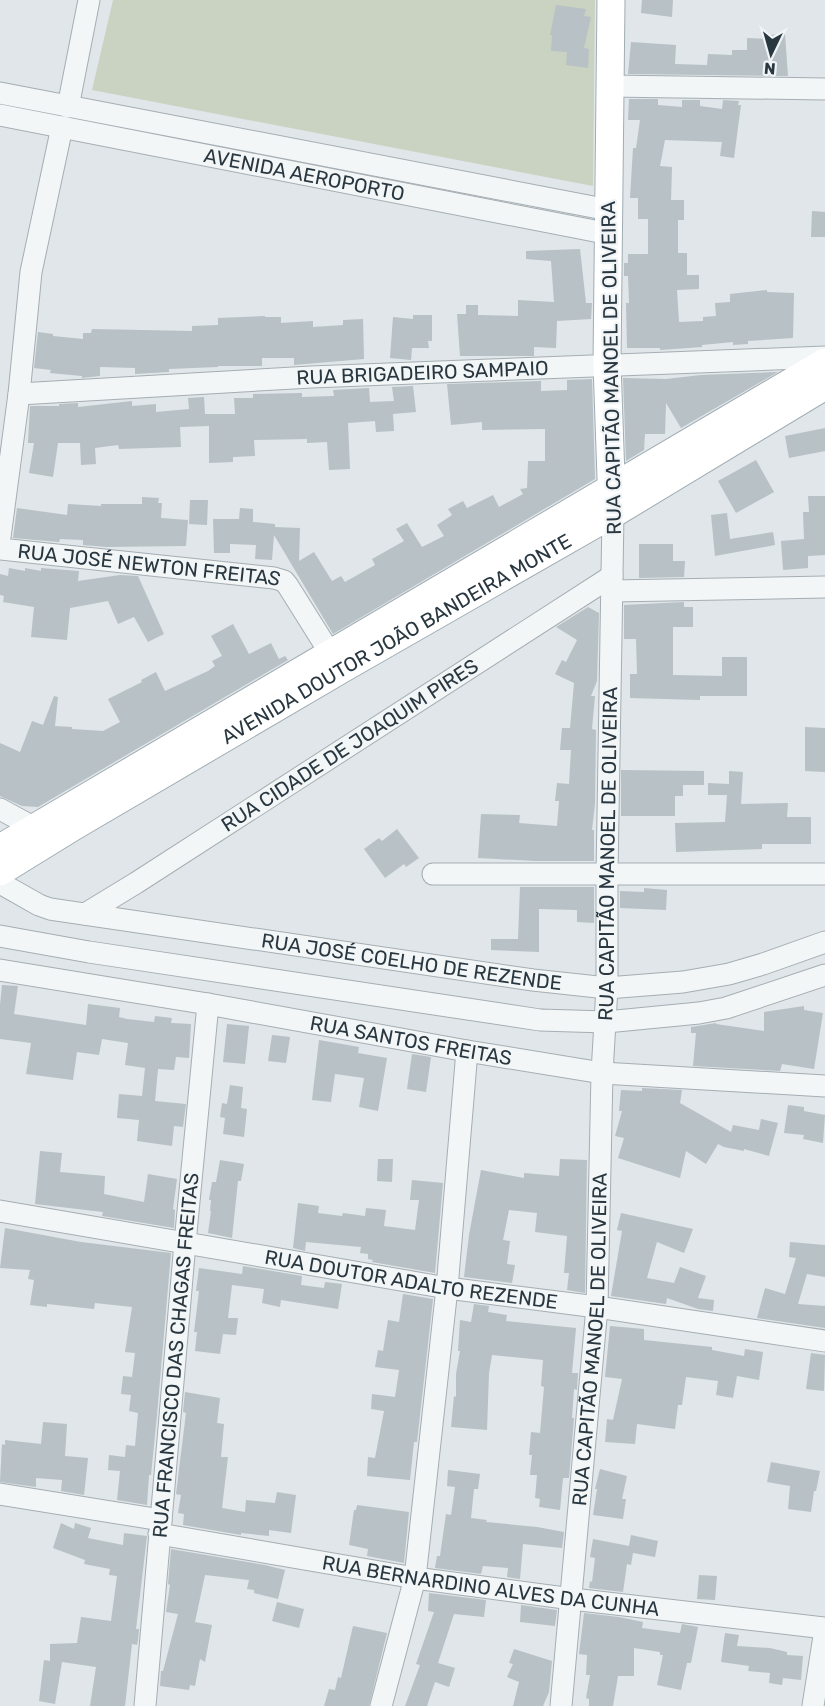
<svg xmlns="http://www.w3.org/2000/svg" width="825" height="1706" font-family="Rubik,sans-serif">
<style>
.green{fill:#cad2c2}
.building{fill:#b8c1c5}
.lines{fill:none;stroke-linecap:round;stroke-linejoin:round}
.minor-casing{stroke:#a5aeb3;stroke-width:23}
.major-casing{stroke:#a0adb4;stroke-width:29}
.minor{stroke:#f3f6f7;stroke-width:21}
.major{stroke:#fff;stroke-width:27}
.labels{text-anchor:middle;dominant-baseline:central;stroke-width:4.5;stroke-linejoin:round;paint-order:stroke}
.street-label{font-size:20px;fill:#293740;stroke:#f0f4f6}
</style>
<rect width="100%" height="100%" fill="#e0e6e9"/>
<path class="green" d="M113 0H595L593 186 92 90Z"/>
<path class="building" d="M642 0H673L672 17 641 13Z
M556 5 586 9 584 16 591 17 584 48 589 49 588 68 566 65 567 52 551 51 552 35H550Z
M785 34 788 76 628 74 631 42 676 45 675 64 707 65 708 54 732 55V50H747V38L768 39V35Z
M629 99H658V105L682 107V100H700V106L722 109 723 100 739 101 738 105H741L734 158 720 156 722 142 665 140 660 166 672 167 671 200H684V220H678V253H687V275H699V289L677 290 679 322 703 321V317L716 316 715 303 730 302V294L767 290V292L794 293 793 338 748 341V344L733 345V342L702 345V347L660 350V348H627L626 303H629L628 276H624V263H628V254H648V219H638V198H630L633 148H636L640 120H628Z
M812 211 825 212V237H811Z
M580 249 586 303H592L591 319 557 321 556 348 534 347V356H460L457 314H466V305H478V315L518 316V300L554 302 551 261 526 259V251Z
M413 315H432V341H428L429 348H412L411 360 390 358 393 317 413 319Z
M265 316V317H281V323L313 321V327L343 325V320L363 319 364 359 294 365V358H262V366H218V367L169 369V372L135 374V368L100 367V376L82 378V376L50 373 51 370 34 368 38 332 53 334V336L83 339V333H91L92 329 192 331V326L218 325V318Z
M778 372 681 428 666 403 665 434H645L644 450 626 461 623 378 666 379 701 375Z
M592 379 595 479 333 634 274 535 272 560 255 559 256 545 230 544V553H214L213 519H239L240 508 253 509V522L275 524V527L300 528 299 561 314 552 332 581 341 576 345 582 375 565 372 559 404 541 396 529 407 523 422 547 444 536 437 525 452 515 448 509 463 501 467 508 493 495 499 507 523 494 520 489 527 488 528 461H545V429L482 430V422L451 425 447 384 541 381V391L567 390V380Z
M413 386 416 412 393 414 394 431 376 432 375 421 348 423 350 469 329 470 327 442 307 443V439L254 440 255 456 233 457V462L209 463V426L180 427 181 447 119 449 118 445 95 448 96 464 81 465 80 443H58L53 477 29 473 34 443H28L30 406H59V404L78 403V407L132 401V406L156 404V412L189 409 188 398 204 397 205 414H235L234 398H253V394L302 393V397L334 396 333 390 369 388 370 402 394 401 392 387Z
M825 428V451L789 458 785 436Z
M756 460 774 492 736 513 718 481Z
M808 496H825V555L808 556V568L783 570 781 541 804 539 803 512H809Z
M142 497 159 498 158 503H162L161 518 188 520 186 546 106 547 83 545V540L60 539 59 542 13 538 17 508 67 515 68 504 101 506V504H142Z
M190 500H208L207 525 189 524Z
M727 513 730 539 773 532 775 545 715 556 711 515Z
M639 544H673V561H685L684 577 639 578Z
M9 568 25 571V568L41 571V568L79 571 78 581 120 575 138 576 164 634 148 642 134 617 118 624 108 601 70 608 67 640 31 637 34 607 3 602 4 596 0 595V574L8 576Z
M684 602V607H693V627H673V675L722 676V657H747V696H700V700L630 698V674H637L636 639H624V605Z
M588 607 599 613 597 681 591 696H595L592 729 596 730 595 804 592 830H594V861H536L478 858 481 814 520 815 519 823 557 826 559 801H555L557 783 569 784 571 750H560L562 728H570L574 683 555 674 562 660 566 662 577 640 556 627Z
M233 624 249 654 271 643 279 659 285 656 288 660 38 807 22 806 0 796V743L20 752 32 721 43 725 54 696 58 697 55 726 72 727V729L103 731 120 722 108 699 142 682 141 680 156 672 165 691 208 671 215 666 212 661 222 656 211 636Z
M805 727 825 728V772L805 771Z
M621 770 704 771V785H683V796H675V816H621Z
M729 771 743 772 741 804 788 803 787 817H811V844H762V849L676 852 675 823 725 822 727 795H708V783L729 784Z
M397 829 419 858 406 867 404 864 385 878 364 849 379 838 382 841Z
M520 887H594V923L577 922V910L539 909V952L491 950V939H518Z
M644 888 667 890 666 910 620 908V891L644 892Z
M2 985 18 986 14 1014 86 1025 88 1004 120 1008 119 1017 127 1019 154 1022 155 1016 172 1018 171 1023 191 1024 189 1058 176 1057 174 1070 158 1069 155 1101 186 1104 183 1127 174 1126 172 1146 137 1141 139 1120 117 1118 119 1094 142 1096 145 1068 125 1065 128 1043 102 1039 99 1055 77 1052 73 1080 26 1074 31 1043 0 1039V1005Z
M804 1006V1010L823 1013 814 1069 782 1064 780 1071 693 1066 696 1033H691V1027L716 1023V1024L764 1031V1012Z
M227 1024 249 1026 245 1064 223 1062Z
M272 1035 290 1037 286 1063 268 1061Z
M319 1040 359 1047 358 1053 387 1058 378 1111 359 1107 364 1078 335 1074 331 1102 312 1100Z
M412 1054 431 1057 426 1092 407 1089Z
M230 1085 243 1087 241 1108 247 1109 244 1137 223 1134 225 1118 220 1117 222 1103 227 1104Z
M642 1088 682 1090 680 1103 731 1132 733 1125 759 1130 761 1119 778 1123 769 1156 744 1149V1151L724 1147 718 1144 706 1164 686 1151 680 1178 618 1158 624 1138 615 1136 622 1111H619L621 1090 642 1091Z
M788 1105 804 1107V1111L825 1115 823 1143 803 1139 804 1135 784 1133Z
M40 1151 62 1153 60 1172 105 1176 104 1194 144 1202 148 1174 177 1179 173 1209 175 1210 174 1228 102 1216 103 1212 35 1204Z
M378 1159H393L392 1182 377 1181Z
M560 1159 587 1160 585 1293 567 1290 569 1273H564L567 1236 535 1232 537 1213 509 1210 503 1240 510 1241 507 1264 515 1265 512 1283 464 1277 469 1235 481 1170 524 1178V1173L559 1176Z
M220 1160 244 1164 241 1181H238L232 1238 208 1233 211 1211H210L211 1200H209L212 1182H216Z
M412 1180 443 1183 435 1273 372 1262 373 1260 368 1259V1254L360 1253 361 1247 306 1242 305 1251 293 1248 298 1203 319 1206 318 1213 342 1216 343 1213 365 1216 366 1208 386 1210 384 1226 415 1230 419 1200H410Z
M621 1213 693 1229 684 1253 657 1242 647 1278 674 1283 680 1267 706 1276 698 1298 714 1300 713 1311 698 1309 667 1298 666 1304 611 1296 622 1231 617 1230Z
M5 1228 81 1242 171 1253 157 1415 151 1475H149L147 1505 117 1500 120 1471 108 1470 109 1455 125 1457 126 1445 135 1446 138 1413 129 1411 131 1395 121 1394 123 1376 132 1377 135 1353 125 1352 132 1307 95 1303 94 1309 47 1304V1307L30 1305 34 1280 28 1279 30 1270 0 1268Z
M790 1242 825 1245V1277L807 1274 798 1304 825 1306V1328L757 1318 765 1288 785 1294 796 1258 789 1257Z
M243 1266 302 1276 301 1285 324 1288 325 1282 342 1284 338 1309 281 1300 280 1307 262 1303 264 1289 232 1285 228 1318H238L236 1335 223 1334 220 1354 195 1351 197 1332H194L199 1291H196L199 1268 242 1274Z
M403 1294 433 1299 417 1442H414L410 1480 367 1476 368 1457 375 1458 384 1411 371 1409 372 1394 395 1397 399 1370 375 1367 378 1350 383 1351 388 1320 399 1322Z
M474 1304 489 1306 488 1312 507 1315 506 1321 576 1328 572 1373H578L577 1390 574 1389 572 1418H574L569 1478H563L560 1510 539 1507 540 1499 535 1498 537 1475H530L532 1455H529L531 1432 540 1433 544 1387 541 1386 543 1360 492 1355 489 1373 487 1430 451 1427 454 1396 456 1397V1374L460 1351H458L460 1320 471 1322Z
M610 1326 644 1329V1340L712 1347V1350L744 1356 745 1349 763 1352 759 1380 737 1376 733 1398 716 1395 718 1381 686 1377 682 1405H678L675 1429 637 1424 635 1444 605 1442 607 1419 613 1420 622 1379 605 1377Z
M811 1353 825 1355 824 1391 806 1389Z
M185 1392 220 1398 217 1423 224 1424 221 1457H228L222 1508 245 1512 246 1500 275 1503 277 1492 296 1495 291 1533 269 1530V1536L241 1533V1535L183 1525 184 1514 178 1513 181 1495 176 1494 186 1413 183 1412Z
M43 1422 67 1424 65 1456 88 1458 84 1495 61 1491 62 1480 36 1478V1487L0 1482 2 1444 5 1445V1440L41 1444Z
M771 1462 820 1471 816 1491H814L811 1512 788 1509 790 1486 767 1482Z
M600 1469 627 1476 622 1499H626L623 1519 593 1515 597 1489H595Z
M448 1470 480 1474 478 1489H474L471 1518 487 1520 486 1522 537 1527 564 1532 562 1548 523 1544 520 1579 507 1577 508 1568 483 1566 481 1574 435 1568 437 1556H440L446 1514 451 1515 455 1487 447 1486Z
M357 1505 409 1512 404 1563 367 1556 368 1549 349 1545 354 1510H356Z
M61 1523 74 1529 75 1523 91 1528 88 1538 123 1545 124 1533 147 1536 136 1629H139L138 1640 137 1645 132 1644 125 1706H90L96 1667 62 1662 55 1704 39 1701 44 1660 50 1661V1644L77 1643 81 1617 111 1621 117 1576 109 1575 110 1569 84 1564 85 1560 53 1548Z
M631 1535 658 1541 655 1557 633 1553 631 1565 627 1564 623 1592 589 1588 590 1581 592 1582 595 1558 590 1557 593 1539 629 1546Z
M171 1549 265 1565 285 1570 278 1599 254 1593V1590L247 1589 249 1580 205 1575 195 1622 212 1625 205 1662 200 1659 195 1686 190 1685 189 1690 160 1686 161 1671H163L178 1614 166 1612 170 1585 168 1584Z
M699 1575 717 1576 715 1600 697 1599Z
M429 1593 486 1600 484 1617 454 1614 438 1663 455 1668 449 1687 435 1682 427 1706H405L420 1665 416 1664 434 1612 428 1611Z
M277 1602 304 1609 299 1628 272 1621Z
M521 1605 557 1610 555 1626 520 1622Z
M584 1613 619 1617 643 1622 642 1628 680 1633 682 1624 698 1627 691 1663H687L681 1690 657 1685 663 1655H660V1652L634 1648V1676H618L613 1706H589V1699L586 1698 590 1675H586L587 1655 579 1654Z
M353 1626 387 1633 369 1706H324L329 1689 335 1690 338 1677 341 1678Z
M725 1633 739 1635 737 1646 770 1648 787 1652V1655L803 1656 801 1680 783 1678 782 1685 769 1683 770 1673 748 1671 749 1666 721 1662Z
M514 1649 552 1661 549 1692 543 1706H513L519 1682 507 1677 513 1664 509 1663Z"/>
<g class="lines">
<g class="minor-casing">
<g id="minor">
<path d="M610 86 825 89"/>
<path d="M0 93 609 210"/>
<path d="M68 107 89 0"/>
<path id="s1" d="M0 115 610 234"/>
<path id="s2" d="M19 394 311 377 825 357"/>
<path d="M0 537 19 394 31 272 62 127"/>
<path id="s3" d="M0 549 274 578 284 581 288 586 330 653"/>
<path d="M612 591 825 587"/>
<path d="M0 809 33 827"/>
<path d="M433 874H825"/>
<path id="s4" d="M0 883 39 905 50 909 533 980 607 988 683 982 729 974 763 964 825 942"/>
<path id="s5" d="M85 914 136 883 612 576"/>
<path d="M0 936 89 952 540 1020 606 1022 699 1013 726 1008 825 975"/>
<path id="s6" d="M0 970 208 1004 467 1051 602 1073 825 1086"/>
<path id="s7" d="M0 1211 447 1288 597 1307 825 1341"/>
<path d="M0 1494 161 1520"/>
<path id="s8" d="M159 1534 415 1578 572 1599 825 1628"/>
<path id="s9" d="M145 1706 185 1243 208 1004"/>
<path d="M381 1706 415 1578 447 1288 467 1051"/>
<path id="s10" d="M561 1706 597 1307 602 1073 607 988V875L613 514"/>
<path d="M813 1706 825 1630"/>
</g>
</g>
<g class="major-casing">
<g id="major">
<path d="M611 0 607 364 612 506"/>
<path d="M0 848 825 362"/>
<path id="s11" d="M0 872 73 827 342 669 613 514 825 386"/>
</g>
</g>
<use href="#minor" class="minor"/>
<use href="#major" class="major"/>
</g>
<g class="labels">
<g class="street-label">
<text stroke="none"><textPath href="#s1" startOffset="310">AVENIDA AEROPORTO</textPath></text>
<text transform="translate(611 368) rotate(-91)">RUA CAPITÃO MANOEL DE OLIVEIRA</text>
<text stroke="none"><textPath href="#s2" startOffset="404">RUA BRIGADEIRO SAMPAIO</textPath></text>
<text stroke="none"><textPath href="#s3" startOffset="150">RUA JOSÉ NEWTON FREITAS</textPath></text>
<text stroke="none"><textPath href="#s11" startOffset="460">AVENIDA DOUTOR JOÃO BANDEIRA MONTE</textPath></text>
<text stroke="none"><textPath href="#s5" startOffset="314">RUA CIDADE DE JOAQUIM PIRES</textPath></text>
<text stroke="none"><textPath href="#s10" startOffset="854">RUA CAPITÃO MANOEL DE OLIVEIRA</textPath></text>
<text stroke="none"><textPath href="#s4" startOffset="422">RUA JOSÉ COELHO DE REZENDE</textPath></text>
<text stroke="none"><textPath href="#s6" startOffset="417">RUA SANTOS FREITAS</textPath></text>
<text stroke="none"><textPath href="#s7" startOffset="417">RUA DOUTOR ADALTO REZENDE</textPath></text>
<text stroke="none"><textPath href="#s10" startOffset="368">RUA CAPITÃO MANOEL DE OLIVEIRA</textPath></text>
<text stroke="none"><textPath href="#s9" startOffset="352">RUA FRANCISCO DAS CHAGAS FREITAS</textPath></text>
<text stroke="none"><textPath href="#s8" startOffset="336">RUA BERNARDINO ALVES DA CUNHA</textPath></text>
</g>
</g>
<g transform="translate(771 54) rotate(185)" stroke="#f0f4f6" stroke-width="4.5" paint-order="stroke">
<path d="M0-4.5L10 22L0 15L-10 22Z" fill="#293740"/>
<text y="-9" font-size="16" font-weight="bold" text-anchor="middle" fill="#293740">N</text>
</g>
</svg>
